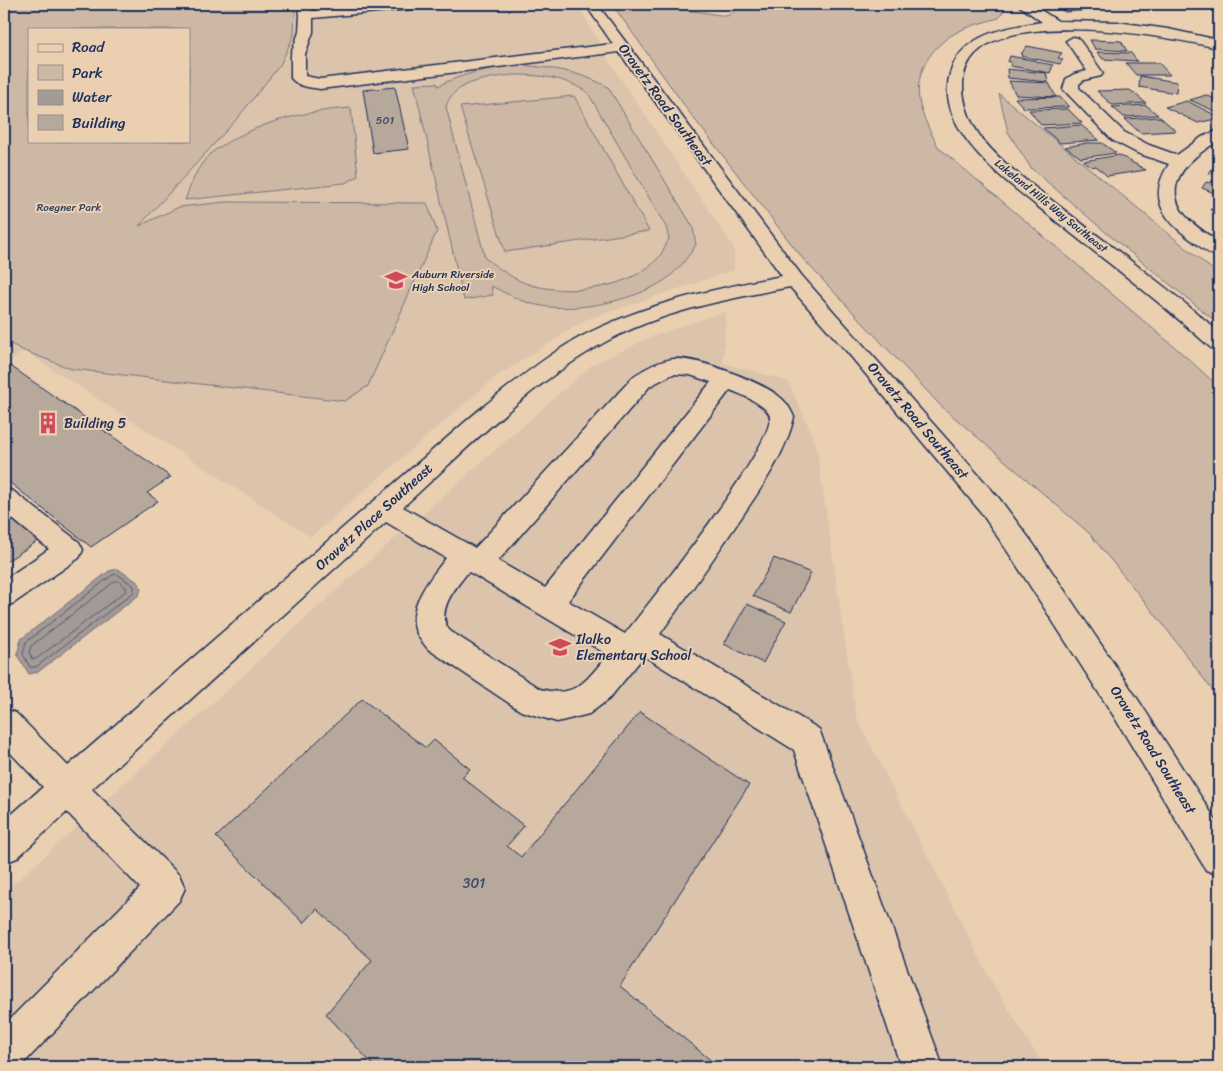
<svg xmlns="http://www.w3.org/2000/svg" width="1223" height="1071" font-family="Sriracha,sans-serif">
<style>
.built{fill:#dbc4ab}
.green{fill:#ccb8a5;stroke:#747482;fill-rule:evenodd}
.water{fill:#a39995;stroke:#6d6f7f}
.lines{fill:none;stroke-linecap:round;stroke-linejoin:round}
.shore{stroke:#515974;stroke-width:1}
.building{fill:#b7a89c;stroke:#1b2f5e}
.minor-casing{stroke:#1b2f5e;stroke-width:3}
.minor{fill:#ead0b1;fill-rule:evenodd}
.labels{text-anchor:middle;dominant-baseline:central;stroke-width:4;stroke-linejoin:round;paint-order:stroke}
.number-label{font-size:11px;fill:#424d6e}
.far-street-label{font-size:11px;fill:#1b2f5e;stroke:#ead0b1}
.far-park-label{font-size:11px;fill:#2d3d65;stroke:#ead0b1}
.far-poi-label{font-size:11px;fill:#1b2f5e;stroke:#ead0b1;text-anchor:start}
.street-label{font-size:14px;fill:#1b2f5e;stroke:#ead0b1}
.poi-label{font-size:14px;fill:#1b2f5e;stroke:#ead0b1;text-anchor:start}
.near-number-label{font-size:14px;fill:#424d6e}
</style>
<rect width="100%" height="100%" fill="#ead0b1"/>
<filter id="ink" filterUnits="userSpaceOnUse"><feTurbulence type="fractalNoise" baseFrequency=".02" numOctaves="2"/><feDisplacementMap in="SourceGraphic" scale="10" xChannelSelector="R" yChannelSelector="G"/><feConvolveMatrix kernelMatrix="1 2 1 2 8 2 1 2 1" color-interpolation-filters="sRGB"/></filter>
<g filter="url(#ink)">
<path class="built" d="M292 4H578L607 58 734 248V270L585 320 493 379 311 537 24 351 4 366V340L24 351 236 120 280 65 294 35 295 12Z
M726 311 723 363 788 381 816 443 856 716 992 982 1044 1067H4V893L351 577 593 364 656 335Z"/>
<path class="green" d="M4 4H292L295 12 294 35 280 65 236 120 139 226 179 207 225 202 427 203 437 231 368 386 345 401 72 369 24 351 4 340ZM29 29H189V141H29Z
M612 4H647L727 16 744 4H1000L1005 8 999 18C988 21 976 24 966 28 932 41 909 76 922 112 926 124 933 136 938 147L1184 355 1219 387V699L1162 623 1089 533 940 405 803 259 689 112Z
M516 65C550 67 578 71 608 87L693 227 696 245C687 258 678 271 665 280 633 302 567 315 529 303 516 299 504 292 491 286L493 295 464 300 414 84 437 83 438 86C463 73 488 69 516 65ZM513 75C540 75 565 77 588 93L666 227 669 239C666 244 663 251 660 256 632 289 574 295 535 286 516 282 500 269 485 258L446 107C452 81 490 78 513 75Z
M999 94 1219 275V324L1109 235 1031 168 1008 132Z
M574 96 649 231 505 252 460 107Z
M351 108 358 176 345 183 185 200C191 184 196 169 208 156 212 152 218 148 223 145 262 121 306 111 351 108Z"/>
<path class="water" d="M118 569 139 583 141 589 139 595 38 672 29 674 17 655 21 639 109 571Z"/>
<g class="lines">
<path class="shore" d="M117 574 134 586V592L36 667H30L23 654 26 642 111 576Z
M118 581 126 587V591L36 659H32L29 652 31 646 114 582Z"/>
</g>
<path class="building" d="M1052 4H1082L1092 10 1065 12Z
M1179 4H1212L1207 7 1196 4 1192 7Z
M1090 40 1121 41 1127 51 1095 49Z
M1027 46 1062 53 1058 58 1063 59 1060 64 1021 56 1023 54H1021Z
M1097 52 1131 53 1137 61 1103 59Z
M1010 56 1037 61V62L1053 65 1050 73 1010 66 1011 62H1008Z
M1126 63H1159L1170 75H1136Z
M1007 69 1046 73 1048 82 1008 78Z
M1140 76 1177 82 1176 93 1139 87Z
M1009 81 1049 83 1056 97 1016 95Z
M395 87 409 149 373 153 363 90Z
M1130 90 1146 103 1112 105 1097 91Z
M1206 95 1219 101V113L1190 100Z
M1060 97 1069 107 1024 108 1015 98Z
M1187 101 1219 117V118L1198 123 1165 107Z
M1146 105 1158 115 1124 117 1112 107Z
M1068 109 1082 123 1041 125 1029 110Z
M1160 117 1176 131 1140 133 1125 119Z
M1081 125 1099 140 1060 143 1043 128Z
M1087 143H1102L1116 153 1081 158 1065 147Z
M1119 155 1146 170 1107 176 1096 166 1092 167 1083 161Z
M1215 165 1219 167V179L1216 178 1218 175 1209 173Z
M1212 180 1219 182V195L1202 188 1206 182 1211 183Z
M1216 207H1219V221L1210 209 1218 210Z
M9 365 171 477 147 493 158 501 91 547 4 478V368Z
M4 509 41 539 4 563Z
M774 558 811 573 791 612 753 596Z
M747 604 786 621 763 663 724 644Z
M362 699 426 748 434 740 470 769 462 777 524 826 507 846 521 857 640 712 749 785 620 986 719 1067H371L373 1065 326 1014 372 960 317 909 304 923 216 837Z"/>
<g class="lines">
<g class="minor-casing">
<path id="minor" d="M298 4H310L312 11 383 4H427L421 8 313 18V32L305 54V76L320 79 613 44 585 4H597L802 276 998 497 1032 542 1137 698 1219 825V875L1206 870 1115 718 1012 558 980 511 848 353 790 287C729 299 665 310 609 340 531 382 468 448 403 507L475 548 634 376C646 368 658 361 673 359 697 357 763 382 781 398 787 403 791 410 794 417 786 453 763 485 743 515 716 555 688 595 660 634L819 729 943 1067H901L794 750 644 656 609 699 589 714 557 722 521 711 428 649C423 643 418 637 415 629 408 604 432 576 446 558L386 522 92 789 179 875 185 888 179 901 20 1067H4V1025L140 888 67 812 17 858 4 863V821L43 787 4 746V709L16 713 68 766 479 410C508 387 537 363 568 344 634 306 708 290 782 276L619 52 320 89C309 87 298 87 291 78V54L299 32 300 15ZM673 374 690 375 711 382 545 588 498 561 650 386ZM730 390C739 393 769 406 770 417 772 449 650 602 625 634L568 601ZM468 572 471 573 608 655C586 680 577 699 540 689L450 631C434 612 456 587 468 572Z
M1017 4H1031L1058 21 1117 22 1168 29 1219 40V48C1168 37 979 0 964 75 960 96 968 119 980 136 1001 164 1032 184 1059 206 1113 248 1168 287 1219 332V350L1211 348C1178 318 1144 290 1109 263 1086 245 1063 227 1041 209 1003 179 929 125 952 68 965 33 1009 27 1042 22Z
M1073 37 1078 38 1103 73 1101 76 1084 80 1079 84V88L1124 132 1149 145 1177 155 1202 137 1219 130V141C1193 155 1161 182 1183 213 1192 225 1207 234 1219 242V257C1209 255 1201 247 1193 241 1163 220 1147 197 1169 164L1137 153 1112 140 1063 89 1066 79 1074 74 1087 71 1066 41Z
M4 488 13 491 79 542 83 550 79 558 14 603 4 607V580L49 549 4 512Z"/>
</g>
<use href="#minor" class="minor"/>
</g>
</g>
<defs>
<g id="school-bare" transform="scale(1.725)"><path d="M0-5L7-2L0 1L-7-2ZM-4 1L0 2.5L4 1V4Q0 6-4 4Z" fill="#d1495b" stroke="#ead0b1" stroke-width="2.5" paint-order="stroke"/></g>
<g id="building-bare" transform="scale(1.725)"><path d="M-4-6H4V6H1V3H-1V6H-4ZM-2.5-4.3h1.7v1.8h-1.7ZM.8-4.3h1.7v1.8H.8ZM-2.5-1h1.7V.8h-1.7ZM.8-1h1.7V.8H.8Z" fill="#d1495b" stroke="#ead0b1" stroke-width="2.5" paint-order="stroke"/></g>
</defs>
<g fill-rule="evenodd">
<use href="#school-bare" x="396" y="280"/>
<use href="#building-bare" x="48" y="423"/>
<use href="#school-bare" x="560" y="647"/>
</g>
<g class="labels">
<g class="number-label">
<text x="385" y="120">501</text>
</g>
<g class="far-street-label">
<text transform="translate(1051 206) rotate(39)">Lakeland Hills Way Southeast</text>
</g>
<g class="far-park-label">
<text x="69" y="207">Roegner Park</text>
</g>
<g class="far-poi-label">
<text x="412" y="274">Auburn Riverside<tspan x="412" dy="13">High School</tspan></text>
</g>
<g class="street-label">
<text transform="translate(665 105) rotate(54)">Oravetz Road Southeast</text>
<text transform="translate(918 421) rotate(50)">Oravetz Road Southeast</text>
<text transform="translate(374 517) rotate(-42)">Oravetz Place Southeast</text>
<text transform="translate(1153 750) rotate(58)">Oravetz Road Southeast</text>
</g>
<g class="poi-label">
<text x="64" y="423">Building 5</text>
<text x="576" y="639">Ilalko<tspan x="576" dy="16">Elementary School</tspan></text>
</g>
<g class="near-number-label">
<text x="474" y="883">301</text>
</g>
</g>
<rect width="1223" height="1071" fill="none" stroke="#ead0b1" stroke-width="20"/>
<rect x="10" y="10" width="1203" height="1051" fill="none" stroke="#1b2f5e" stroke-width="2" filter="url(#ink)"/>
<rect x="28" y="28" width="162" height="115" fill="#ead0b1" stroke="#979090"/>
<rect x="38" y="44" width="25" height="8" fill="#ead0b1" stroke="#979090"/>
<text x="72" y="52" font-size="15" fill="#1b2f5e">Road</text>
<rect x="38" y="65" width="25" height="15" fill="#ccb8a5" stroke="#979090"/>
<text x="72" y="78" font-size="15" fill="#1b2f5e">Park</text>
<rect x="38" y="90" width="25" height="15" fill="#a39995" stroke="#979090"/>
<text x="72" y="102" font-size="15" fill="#1b2f5e">Water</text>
<rect x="38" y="115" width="25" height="15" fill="#b7a89c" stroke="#979090"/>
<text x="72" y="128" font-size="15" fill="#1b2f5e">Building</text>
</svg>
